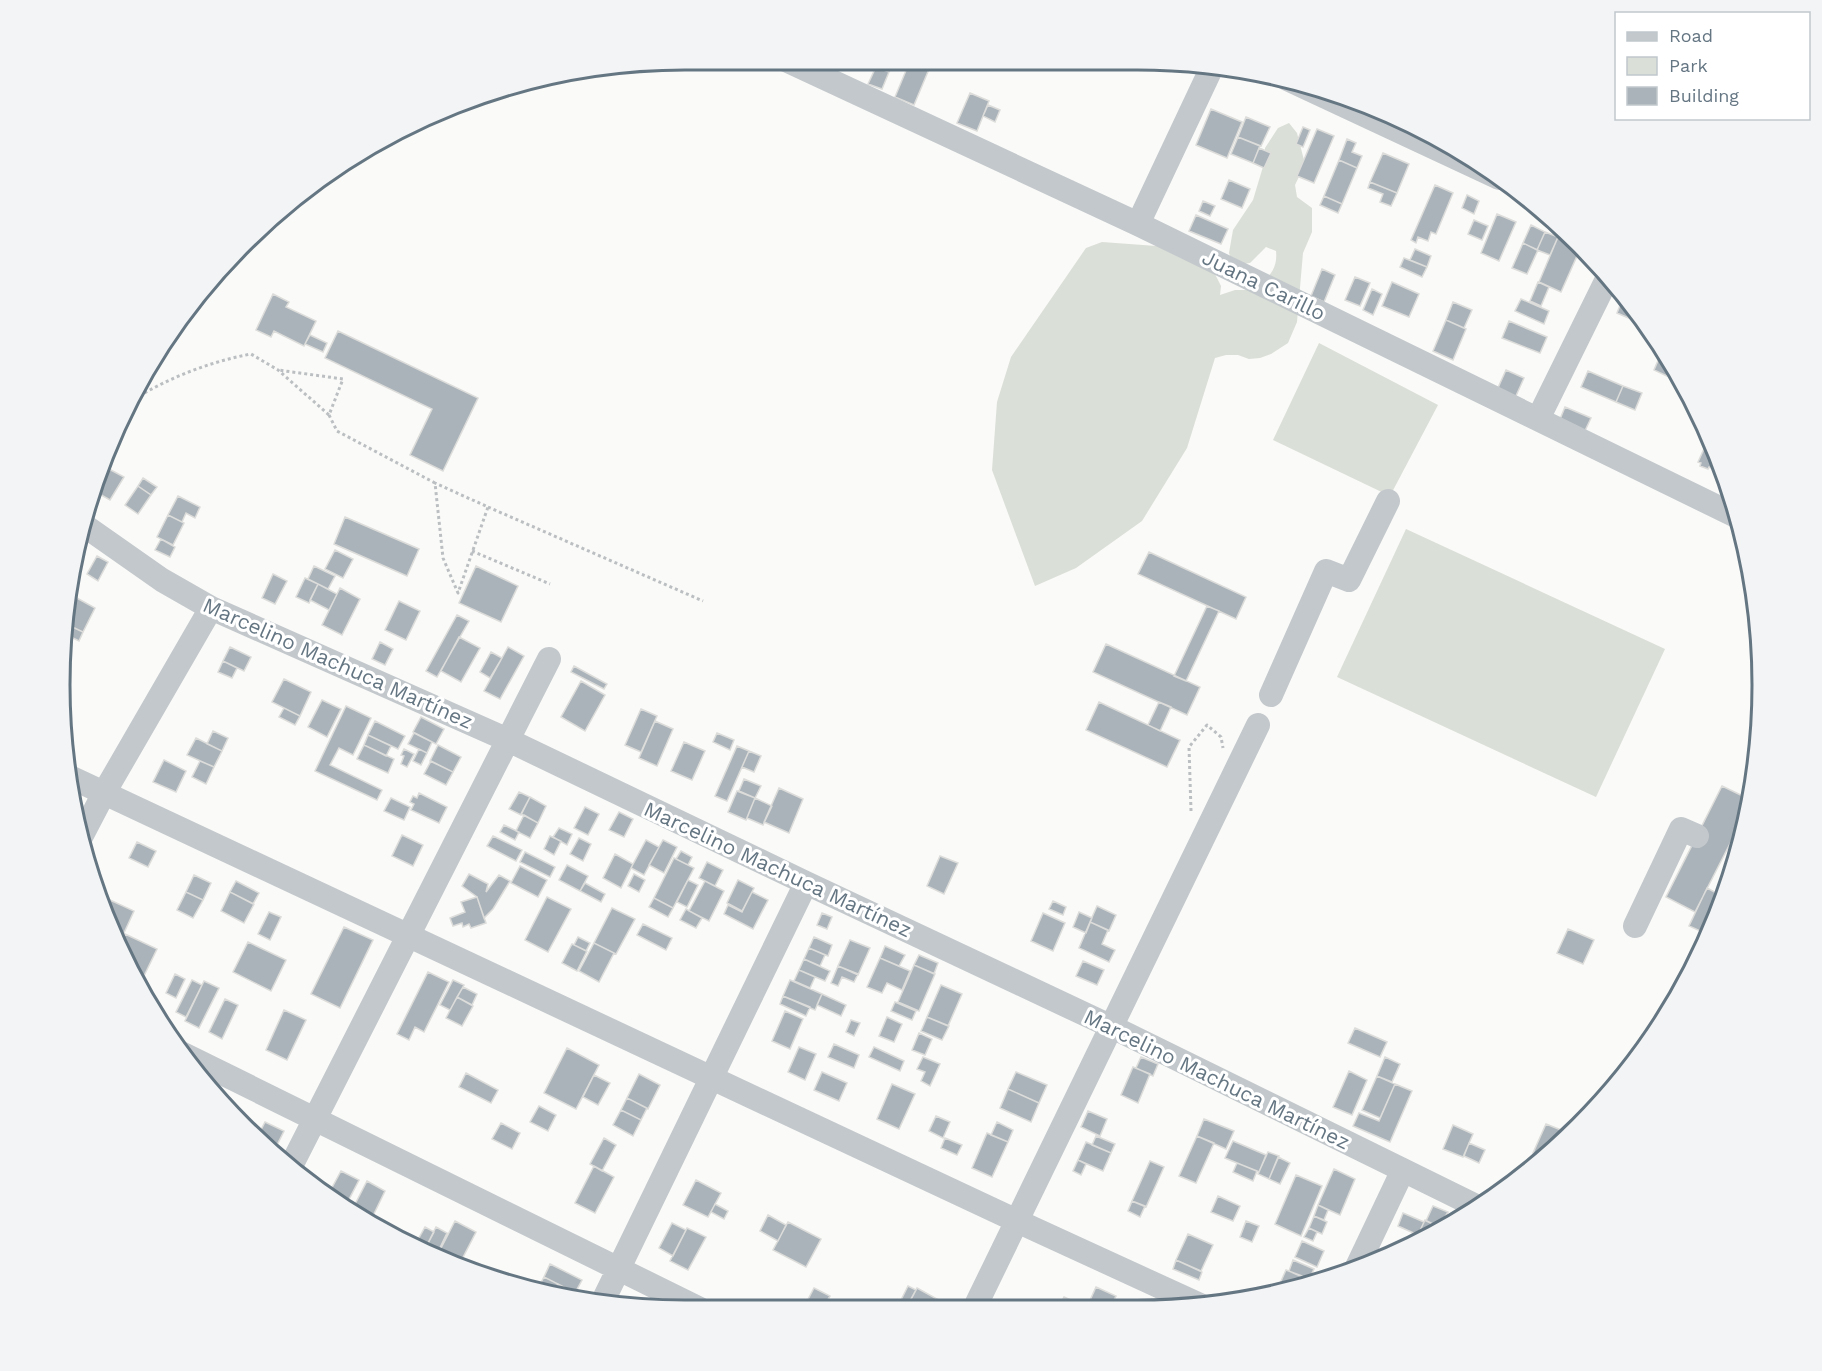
<svg xmlns="http://www.w3.org/2000/svg" width="1822" height="1371" font-family="'Work Sans',sans-serif">
<style>
.green{fill:#dadfd7}
.building{fill:#aab3b9;stroke:#dcdcda;stroke-width:1.5}
.lines{fill:none;stroke-linecap:round;stroke-linejoin:round}
.path{stroke:#bbbfc2;stroke-width:3;stroke-dasharray:3 3;stroke-linecap:butt}
.minor{stroke:#c3c8cc;stroke-width:24}
.labels{text-anchor:middle;dominant-baseline:central;stroke-width:6;stroke-linejoin:round;paint-order:stroke}
.street-label{font-size:21px;fill:#657683;stroke:#fff}
.rim{fill:none;stroke:#657683;stroke-width:3}
</style>
<rect width="100%" height="100%" fill="#fafaf8"/>
<path class="green" d="M1289 123 1297 133 1305 164 1295 185 1297 197 1312 208V232L1303 253 1297 322 1288 343 1271 354 1260 358 1249 359 1238 355H1226L1215 358 1187 448 1142 521 1076 568 1035 586 992 470 997 402 1011 357 1086 248 1102 242 1170 247 1214 272 1221 286 1220 295 1235 290H1255C1268 277 1278 270 1276 251L1266 247 1250 263 1233 265 1229 253 1233 230 1253 200 1265 160V148L1278 128Z
M1319 343 1438 405 1390 496 1273 440Z
M1406 529 1665 649 1596 797 1337 677Z"/>
<path class="building" d="M878 61H894L889 72 876 67Z
M910 61 932 62 914 105 895 97Z
M876 67 889 72 882 89 868 84Z
M970 93 989 101 977 131 957 123Z
M988 105 1000 110 995 122 983 116Z
M1211 109 1242 122 1227 158 1196 145Z
M1246 117 1270 127 1261 146 1238 137Z
M1303 127 1310 130 1303 147 1296 144Z
M1317 129 1334 136 1314 183 1297 176Z
M1238 137 1260 146 1253 163 1231 154Z
M1347 139 1356 143 1352 152 1362 156 1357 168 1339 160Z
M1259 148 1271 153 1264 168 1253 163Z
M1383 153 1409 164 1397 193 1370 182Z
M1339 160 1357 168 1342 204 1324 196Z
M1229 180 1250 189 1242 208 1221 199Z
M1370 182 1397 193 1391 206 1380 202 1383 194 1368 188Z
M1435 185 1453 193 1436 234 1431 232 1428 241 1418 237 1416 243 1411 240Z
M1467 195 1479 201 1474 214 1462 208Z
M1324 196 1342 204 1338 213 1320 205Z
M1203 201 1215 206 1210 216 1199 211Z
M1497 214 1516 222 1499 261 1481 253Z
M1196 215 1228 229 1221 244 1189 231Z
M1474 220 1488 226 1482 240 1468 234Z
M1531 225 1545 232 1537 250 1523 243Z
M1545 232 1558 237 1550 255 1537 250Z
M1558 237 1581 247 1561 292 1539 282Z
M1523 243 1538 250 1527 274 1512 268Z
M1415 249 1431 256 1427 267 1410 260Z
M1404 258 1427 267 1422 277 1400 267Z
M1322 269 1335 275 1324 302 1311 296Z
M1355 277 1370 283 1360 306 1345 300Z
M1392 282 1419 294 1409 317 1382 306Z
M1538 282 1549 287 1541 306 1530 301Z
M1372 289 1382 294 1373 315 1363 310Z
M273 294 289 302 286 307 316 321 304 346 274 331 271 337 256 330Z
M1624 295 1641 318 1640 323 1617 313Z
M1521 299 1549 311 1544 324 1515 311Z
M1453 302 1472 310 1464 328 1446 320Z
M1446 320 1466 329 1453 360 1433 351Z
M1509 321 1547 337 1540 353 1502 338Z
M338 331 478 398 443 471 410 455 432 409 325 358Z
M310 335 327 343 323 352 305 344Z
M1660 356 1666 358 1674 371 1671 378 1654 370Z
M1506 370 1524 378 1515 398 1497 390Z
M1588 371 1623 386 1616 402 1581 387Z
M1623 386 1642 393 1635 410 1616 402Z
M1565 407 1591 418 1583 435 1558 424Z
M1709 438 1719 465 1716 470 1709 467 1708 469 1700 466 1701 463 1698 462Z
M109 469 124 477 110 500 96 492Z
M143 478 157 487 151 495 138 486Z
M138 486 151 495 138 514 125 505Z
M178 496 200 507 195 518 186 513 182 522 168 515Z
M168 515 184 523 173 545 157 537Z
M345 517 419 549 407 576 334 544Z
M161 539 175 547 170 557 155 550Z
M335 550 353 559 343 578 325 569Z
M1149 552 1246 597 1236 619 1138 574Z
M97 556 108 562 98 581 87 574Z
M73 562 80 566 71 585 72 564Z
M314 566 335 576 328 589 308 579Z
M476 566 518 586 501 622 459 603Z
M273 574 287 581 275 604 262 598Z
M305 578 318 584 309 603 296 597Z
M318 584 337 594 329 610 310 600Z
M340 588 360 599 342 635 322 625Z
M75 597 95 608 83 632 68 625 69 609Z
M399 601 420 611 406 640 385 630Z
M1207 606 1219 611 1186 681 1174 676Z
M457 615 469 621 437 677 426 671Z
M68 625 83 632 79 641 67 635Z
M459 637 480 648 461 682 441 671Z
M380 642 393 649 385 665 372 659Z
M1106 644 1200 687 1187 715 1093 672Z
M230 647 251 657 244 671 223 661Z
M508 647 524 656 500 699 484 691Z
M491 652 502 658 490 678 480 672Z
M223 661 237 668 232 678 218 672Z
M574 666 607 684 604 689 571 672Z
M284 679 311 692 300 716 272 702Z
M581 681 605 695 585 731 561 717Z
M322 700 341 709 327 737 308 727Z
M1099 702 1180 740 1167 767 1086 730Z
M1159 702 1171 707 1160 731 1148 725Z
M346 706 371 718 353 755 339 748 330 765 382 790 377 800 315 771Z
M284 708 300 716 295 725 279 717Z
M641 709 657 716 641 752 625 745Z
M421 717 444 729 436 744 413 732Z
M375 721 405 736 398 749 368 735Z
M655 721 673 729 657 766 639 758Z
M213 731 228 738 222 751 207 744Z
M414 733 432 742 427 753 408 744Z
M717 733 734 740 730 750 713 742Z
M368 735 391 746 386 756 364 745Z
M196 738 222 751 214 767 187 755Z
M684 742 705 751 692 780 671 771Z
M364 745 394 759 388 773 357 759Z
M438 745 461 757 453 772 430 761Z
M737 746 749 751 727 801 715 796Z
M404 749 414 754 407 767 401 764 404 756 401 755Z
M419 749 427 753 421 765 413 761Z
M749 751 761 756 754 772 742 767Z
M164 760 186 771 176 792 153 782Z
M200 761 214 767 206 784 192 777Z
M431 761 453 772 446 785 424 774Z
M744 779 761 786 755 798 739 791Z
M1722 786 1749 799 1742 828 1739 826 1695 912 1666 897Z
M779 788 803 799 789 833 764 822Z
M737 791 755 798 746 820 728 812Z
M519 792 530 797 521 815 509 809Z
M419 793 447 807 439 823 411 810 414 804 410 802 413 796 417 798Z
M530 797 546 806 538 823 521 814Z
M391 798 410 807 404 820 384 811Z
M755 798 772 806 763 825 747 818Z
M585 807 599 814 588 835 574 828Z
M619 812 633 819 624 837 609 830Z
M524 815 538 823 530 838 516 831Z
M504 825 519 832 515 840 500 832Z
M559 828 572 834 567 845 553 837Z
M402 835 423 845 413 866 392 856Z
M493 836 522 850 516 861 487 846Z
M550 836 561 841 554 855 544 849Z
M579 838 591 844 583 861 570 854Z
M646 840 659 847 644 875 631 868Z
M663 840 677 847 664 873 649 865Z
M137 842 156 851 148 867 129 858Z
M681 851 692 857 688 865 676 859Z
M525 852 555 867 550 877 520 862Z
M615 854 633 864 621 888 603 878Z
M940 856 958 863 944 894 927 886Z
M674 858 694 868 673 908 654 898Z
M707 862 723 870 715 886 699 878Z
M567 865 588 876 580 891 559 880Z
M520 866 547 880 538 897 511 883Z
M469 874 488 884 486 892 499 875 510 881 493 909 484 918 477 897 462 886Z
M634 874 645 880 639 892 628 886Z
M194 875 211 883 203 900 186 892Z
M688 880 698 885 687 907 677 902Z
M738 880 754 888 742 911 727 903Z
M236 881 259 893 253 904 230 892Z
M705 881 724 891 709 921 689 911Z
M585 883 605 894 601 902 580 891Z
M1707 888 1724 897 1707 934 1689 926Z
M186 892 203 900 193 918 177 910Z
M230 892 254 904 244 923 221 911Z
M752 892 768 900 753 929 724 914 728 905 742 912Z
M97 894 134 911 123 935 110 928Z
M477 897 486 923 471 928 469 924 463 927 462 923 453 926 450 918 465 912 461 902Z
M547 897 571 909 548 952 525 940Z
M654 898 673 908 668 917 649 907Z
M1053 901 1066 907 1063 915 1049 909Z
M1097 906 1116 915 1109 931 1090 922Z
M612 908 635 919 616 954 594 943Z
M686 909 702 918 696 928 680 920Z
M269 912 281 917 270 940 258 934Z
M1079 912 1092 918 1086 933 1073 927Z
M822 913 832 917 827 929 817 925Z
M1043 913 1065 923 1053 951 1031 941Z
M1090 922 1108 930 1102 944 1115 950 1109 962 1079 948Z
M643 924 672 938 666 950 637 935Z
M344 927 373 940 340 1008 311 994Z
M1568 929 1594 940 1583 964 1557 953Z
M125 934 157 949 141 982 120 945Z
M578 937 590 943 586 951 574 945Z
M814 937 832 945 828 956 809 948Z
M850 940 870 948 858 975 838 966Z
M248 942 286 960 271 991 233 972Z
M594 943 614 953 599 982 579 971Z
M572 944 587 951 577 971 562 963Z
M885 946 905 955 899 966 880 958Z
M809 948 825 955 820 966 804 959Z
M919 955 938 963 934 974 914 965Z
M880 958 910 971 902 990 887 983 882 993 867 987Z
M804 959 830 971 825 981 799 970Z
M1083 961 1104 970 1097 985 1076 976Z
M914 965 935 974 919 1011 898 1002Z
M838 966 858 974 854 982 842 977 838 986 831 983Z
M799 970 815 977 810 988 794 981Z
M428 972 449 982 424 1032 415 1027 409 1040 397 1034Z
M175 974 185 979 176 998 166 993Z
M192 980 202 985 186 1017 176 1012Z
M453 980 464 985 450 1010 440 1005Z
M790 980 822 994 815 1010 783 996Z
M204 981 219 988 199 1028 185 1021Z
M941 985 962 994 948 1026 927 1017Z
M463 987 477 994 472 1005 457 997Z
M822 994 846 1005 841 1016 817 1005Z
M783 996 810 1007 806 1016 780 1004Z
M457 997 473 1006 462 1026 446 1018Z
M225 999 238 1005 222 1039 209 1032Z
M895 1002 916 1011 912 1020 891 1011Z
M284 1010 306 1020 287 1060 266 1050Z
M785 1011 803 1019 790 1049 772 1041Z
M887 1017 902 1024 894 1042 879 1036Z
M927 1017 949 1026 942 1040 921 1031Z
M851 1020 860 1023 854 1036 846 1032Z
M1355 1028 1387 1042 1380 1057 1348 1043Z
M919 1033 932 1039 925 1055 912 1050Z
M834 1044 859 1055 854 1068 828 1057Z
M799 1047 816 1054 805 1080 788 1072Z
M874 1047 904 1061 900 1071 869 1057Z
M567 1048 599 1065 576 1109 544 1093Z
M923 1057 940 1064 930 1086 921 1081 925 1072 917 1069Z
M1141 1057 1158 1064 1153 1076 1136 1068Z
M1385 1057 1400 1064 1392 1082 1377 1076Z
M1133 1067 1150 1074 1138 1103 1121 1095Z
M1349 1071 1367 1080 1352 1115 1333 1107Z
M822 1072 847 1083 839 1101 814 1090Z
M1016 1072 1047 1085 1039 1103 1008 1089Z
M466 1073 498 1090 491 1103 459 1087Z
M639 1074 660 1085 648 1109 627 1098Z
M594 1075 610 1083 598 1105 583 1097Z
M1377 1076 1395 1084 1380 1118 1362 1110Z
M892 1084 915 1094 899 1129 877 1119Z
M1395 1084 1412 1091 1390 1142 1353 1126 1359 1113 1379 1121Z
M1008 1089 1039 1103 1031 1122 1000 1108Z
M627 1098 647 1108 641 1120 621 1110Z
M539 1106 556 1115 548 1131 530 1122Z
M621 1110 641 1120 633 1136 613 1125Z
M1088 1111 1107 1119 1100 1136 1081 1127Z
M936 1116 950 1122 943 1138 929 1131Z
M1204 1119 1234 1131 1226 1149 1197 1136Z
M265 1122 284 1131 272 1155 257 1138Z
M997 1122 1013 1130 1008 1142 991 1135Z
M501 1123 520 1133 512 1149 492 1139Z
M1546 1124 1566 1132 1563 1139 1543 1158 1533 1153Z
M1453 1125 1473 1134 1463 1157 1443 1149Z
M987 1133 1008 1142 992 1177 972 1168Z
M1096 1136 1115 1144 1111 1153 1092 1145Z
M1197 1136 1214 1143 1196 1183 1179 1176Z
M604 1138 616 1145 602 1171 590 1164Z
M945 1138 962 1145 957 1155 941 1148Z
M1233 1141 1266 1155 1259 1172 1225 1158Z
M1086 1142 1111 1153 1103 1171 1078 1160Z
M1469 1143 1485 1150 1479 1163 1464 1156Z
M1268 1152 1279 1156 1269 1179 1258 1174Z
M1278 1157 1290 1163 1280 1184 1269 1179Z
M1078 1160 1086 1164 1081 1175 1073 1171Z
M1150 1161 1164 1167 1146 1207 1132 1201Z
M1237 1163 1257 1171 1253 1181 1233 1172Z
M594 1166 614 1177 595 1213 575 1203Z
M1334 1169 1355 1179 1340 1215 1318 1205Z
M341 1171 359 1180 345 1207 328 1195Z
M1296 1175 1322 1186 1301 1236 1275 1224Z
M696 1180 721 1193 708 1217 683 1205Z
M367 1181 385 1191 369 1224 351 1212Z
M1218 1196 1240 1206 1233 1221 1211 1212Z
M1132 1201 1145 1206 1140 1217 1128 1211Z
M715 1204 728 1211 724 1219 711 1212Z
M1318 1205 1328 1210 1324 1220 1314 1216Z
M1433 1206 1448 1212 1439 1227 1426 1221Z
M1403 1213 1424 1222 1418 1235 1398 1226Z
M768 1215 786 1225 778 1241 760 1231Z
M1314 1216 1327 1222 1322 1234 1309 1228Z
M1425 1220 1439 1227 1416 1240 1418 1235Z
M455 1221 476 1232 460 1263 438 1254Z
M1246 1221 1259 1226 1252 1242 1240 1237Z
M788 1222 821 1239 806 1267 773 1250Z
M672 1223 686 1230 673 1256 659 1248Z
M425 1227 434 1232 425 1249 415 1245Z
M436 1227 447 1233 437 1254 425 1249Z
M687 1228 706 1237 688 1270 670 1261Z
M1309 1228 1317 1232 1313 1241 1304 1237Z
M1188 1234 1213 1245 1201 1271 1176 1260Z
M1302 1241 1324 1251 1317 1267 1295 1257Z
M1176 1260 1202 1272 1199 1280 1173 1269Z
M1293 1260 1314 1269 1309 1280 1289 1271Z
M550 1264 582 1280 575 1293 544 1277Z
M1286 1270 1302 1276 1298 1284 1277 1290Z
M544 1277 558 1284 552 1294 536 1292Z
M558 1284 575 1293 572 1298 552 1294Z
M908 1286 916 1290 908 1305 900 1302Z
M1096 1287 1116 1296 1111 1306 1087 1307Z
M814 1288 830 1296 823 1308 803 1309Z
M917 1288 937 1299 933 1308H906Z
M1064 1297 1084 1306 1083 1307H1059Z"/>
<g class="lines">
<path class="path" d="M129 402C166 379 208 362 251 354L278 370 329 415 343 379 278 370
M329 415 337 431 435 483 443 558 458 593 488 507 435 483
M488 507 703 601
M472 551 550 584
M1191 811 1189 747 1207 725 1221 737 1223 748"/>
<path class="minor" d="M786 60 1138 224 1738 517
M1287 79 1499 178
M1138 224 1212 67
M1538 419 1608 277
M85 526 162 580 211 608 508 740 806 883 1110 1026 1476 1206
M1271 695 1326 571 1349 580 1388 501
M70 777 1017 1221 1202 1306
M80 839 104 793 211 608
M1635 926 1681 829 1697 836
M181 1053 700 1309
M290 1168 549 659
M1356 1269 1403 1170
M602 1303 806 883
M975 1307 1258 725"/>
</g>
<g class="labels">
<g class="street-label">
<text transform="translate(1264 285) rotate(26)">Juana Carillo</text>
<text transform="translate(338 663) rotate(24)">Marcelino Machuca Martínez</text>
<text transform="translate(778 869) rotate(25)">Marcelino Machuca Martínez</text>
<text transform="translate(1217 1079) rotate(26)">Marcelino Machuca Martínez</text>
</g>
</g>
<path d="M0 0H1822V1371H0ZM685 70H1137A615 615 0 0 1 1752 685V685A615 615 0 0 1 1137 1300H685A615 615 0 0 1 70 685V685A615 615 0 0 1 685 70Z" fill="#f3f4f5" fill-rule="evenodd"/>
<path class="rim" d="M685 70H1137A615 615 0 0 1 1752 685V685A615 615 0 0 1 1137 1300H685A615 615 0 0 1 70 685V685A615 615 0 0 1 685 70Z"/>
<rect x="1615" y="12" width="195" height="108" fill="#ffffff" stroke="#c1c8cd" stroke-width="1.5"/>
<rect x="1627" y="32" width="30" height="9" fill="#c3c8cc" stroke="#c1c8cd" stroke-width="1.5"/>
<text x="1669" y="42" font-size="18" fill="#657683">Road</text>
<rect x="1627" y="57" width="30" height="18" fill="#dadfd7" stroke="#c1c8cd" stroke-width="1.5"/>
<text x="1669" y="72" font-size="18" fill="#657683">Park</text>
<rect x="1627" y="87" width="30" height="18" fill="#aab3b9" stroke="#c1c8cd" stroke-width="1.5"/>
<text x="1669" y="102" font-size="18" fill="#657683">Building</text>
</svg>
